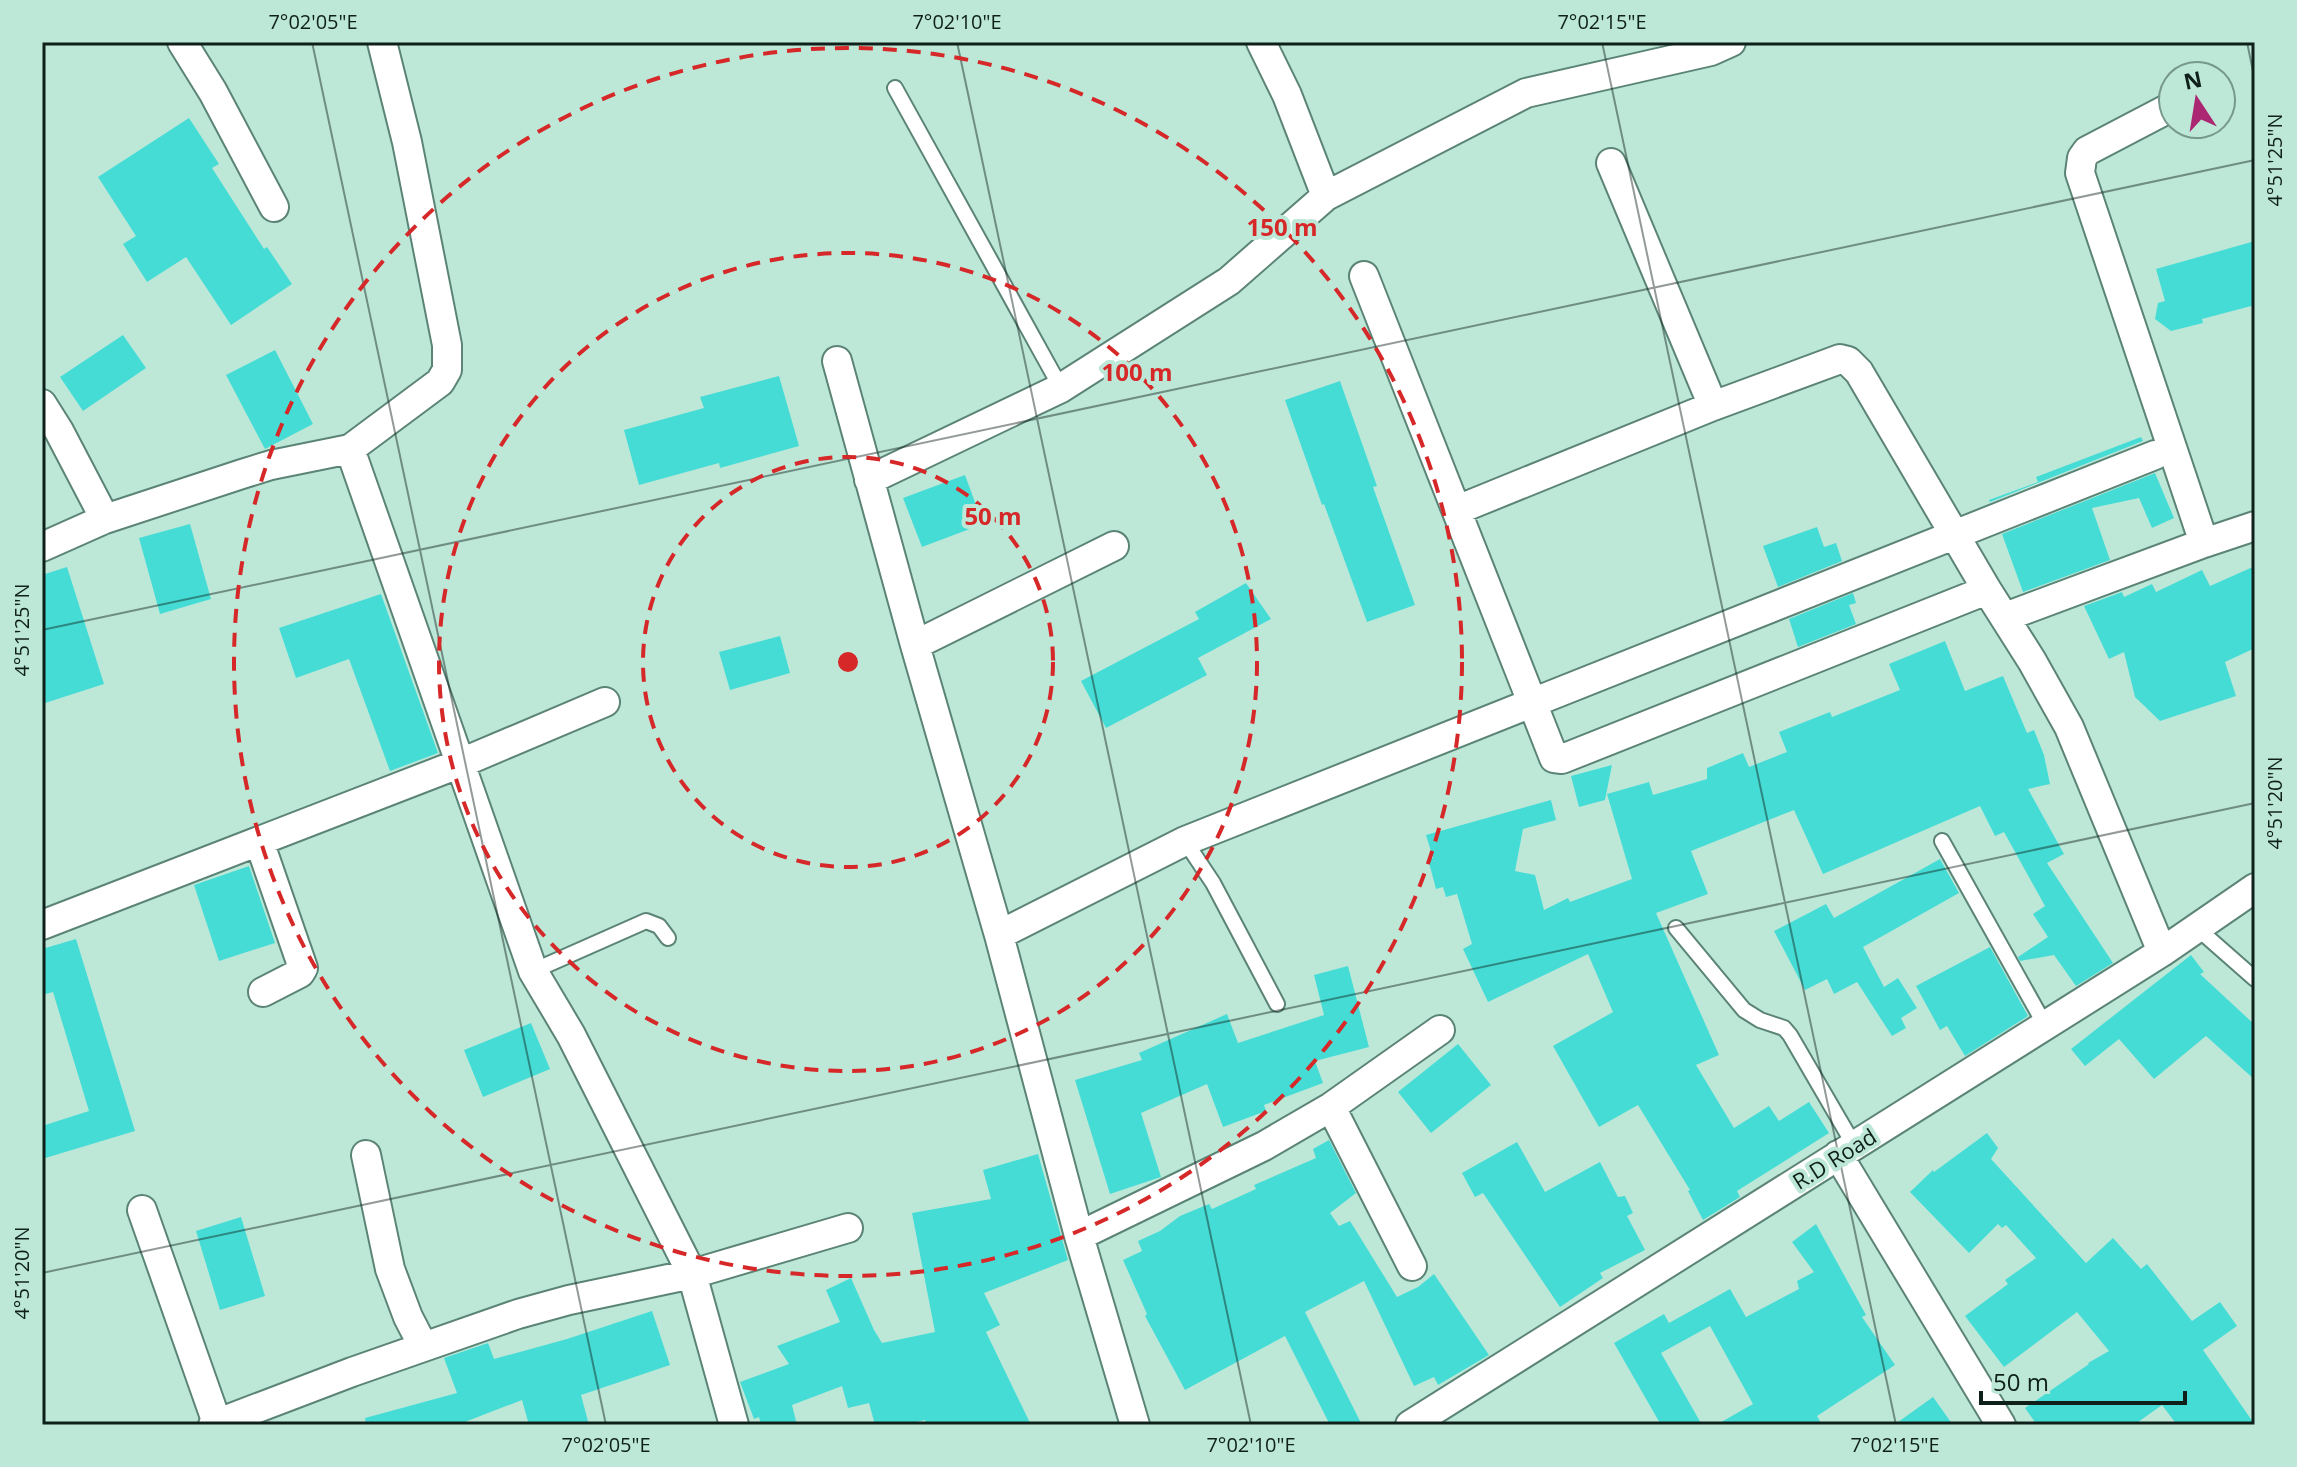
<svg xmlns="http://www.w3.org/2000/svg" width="2297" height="1467" font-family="'Open Sans',sans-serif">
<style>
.building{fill:#46dcd6}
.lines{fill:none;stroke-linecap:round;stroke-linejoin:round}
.service-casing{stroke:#5b8476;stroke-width:18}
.minor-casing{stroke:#5b8476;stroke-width:32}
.service{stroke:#fff;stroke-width:14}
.minor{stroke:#fff;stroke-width:28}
.ticks{fill:none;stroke:#0f201b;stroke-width:2;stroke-opacity:0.45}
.ring{fill:none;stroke:#d62828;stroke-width:4;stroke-dasharray:14 10}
.labels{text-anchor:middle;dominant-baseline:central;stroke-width:8;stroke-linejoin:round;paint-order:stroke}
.street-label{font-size:22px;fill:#0f201b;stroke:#bde8d8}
.centre{fill:#d62828;stroke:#bde8d8;stroke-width:4}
.ring-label{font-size:24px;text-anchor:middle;font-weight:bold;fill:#d62828;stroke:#bde8d8;stroke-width:8;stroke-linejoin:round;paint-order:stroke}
.neatline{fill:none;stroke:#0f201b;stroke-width:3}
.ticks-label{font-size:20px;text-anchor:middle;fill:#0f201b}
</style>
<rect width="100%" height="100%" fill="#bde8d8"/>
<path class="building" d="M189 118 219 164 212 168 264 249 267 247 292 284 231 325 186 257 147 282 123 244 136 236 98 177Z
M2255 241V305L2202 319 2203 323 2171 331 2155 319 2158 303 2165 301 2156 269Z
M123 335 146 368 83 411 60 377Z
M275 350 313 424 265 449 226 375Z
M779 376 799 446 720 468 719 463 639 485 624 430 704 408 700 397Z
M1340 381 1377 486 1373 487 1415 605 1367 622 1324 504 1322 505 1285 400Z
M2141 437 2143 441 1990 502 1989 500 2038 482 2036 477Z
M2155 473 2174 518 2152 528 2139 498 2092 508 2110 560 2023 592 2002 534Z
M965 475 983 524 922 547 903 498Z
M190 524 211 599 160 614 139 538Z
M1817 527 1824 547 1836 543 1842 561 1778 587 1763 546Z
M2255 566V648L2225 662 2236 696 2160 721 2135 697 2124 652 2109 659 2084 606 2122 592 2124 597 2152 584 2156 592 2202 570 2210 586Z
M67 567 104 684 42 704V575Z
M1246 583 1271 619 1198 658 1207 675 1106 728 1081 681 1199 619 1195 612Z
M1853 593 1856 603 1849 605 1856 624 1798 647 1789 619Z
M381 594 438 753 390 771 349 659 296 678 279 628Z
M780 636 790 673 730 690 719 652Z
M1945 641 1965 691 2003 676 2027 733 2034 730 2044 755 2050 784 2028 789 2064 854 2047 863 2113 963 2076 986 2054 955 2020 961 2018 957 2048 937 2033 914 2045 906 2004 832 1995 836 1980 806 1823 874 1794 810 1691 851 1708 894 1656 913 1719 1055 1696 1065 1734 1128 1769 1106 1779 1121 1809 1102 1829 1133 1737 1191 1740 1197 1703 1220 1688 1191 1690 1190 1638 1105 1599 1127 1553 1046 1613 1012 1588 954 1488 1002 1463 949 1472 944 1457 894 1446 897 1443 887 1436 889 1428 859 1433 858 1426 835 1551 800 1556 820 1523 829 1515 871 1535 875 1544 910 1568 898 1570 902 1632 879 1607 794 1649 782 1653 795 1707 779V768L1743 753 1749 767 1787 752 1779 732 1830 712 1832 717 1900 690 1889 664Z
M1612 765 1605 800 1579 807 1571 776Z
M1940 859 1959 893 1863 947 1884 987 1898 978 1917 1008 1901 1018 1906 1028 1892 1036 1857 982 1834 994 1827 979 1805 990 1774 931 1826 904 1834 918Z
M249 866 275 943 219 961 194 885Z
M76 939 135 1131 42 1159V1126L89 1111 53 992 42 995V949Z
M1990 947 2028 1016 1965 1056 1947 1026 1940 1030 1916 986Z
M2191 955 2204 972 2200 974 2255 1025V1080L2206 1036 2154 1079 2119 1039 2085 1066 2071 1049Z
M1348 966 1369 1047 1315 1061 1323 1083 1264 1105 1266 1111 1223 1127 1207 1084 1141 1113 1161 1177 1110 1194 1075 1080 1142 1060 1139 1053 1227 1014 1238 1043 1324 1015 1314 975Z
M531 1023 550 1069 483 1097 464 1050Z
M1458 1044 1491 1085 1431 1133 1398 1092Z
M1987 1133 1998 1148 1991 1159 2086 1263 2113 1238 2141 1269 2147 1264 2192 1321 2220 1302 2237 1326 2203 1350 2255 1425H2177L2162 1405 2134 1425H2037L2025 1408 2089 1364 2088 1363 2109 1351 2077 1312 2004 1367 1965 1316 2008 1284 2005 1280 2036 1258 2006 1225 2002 1228 1998 1224 1969 1253 1910 1192 1933 1170 1934 1172Z
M1329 1140 1356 1193 1330 1213 1339 1226 1350 1221 1397 1297 1418 1287 1434 1274 1489 1355 1438 1385 1434 1377 1414 1386 1364 1281 1305 1312 1362 1425H1330L1285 1336 1185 1390 1145 1316 1147 1314 1123 1260 1142 1251 1138 1241 1160 1231 1180 1216 1209 1204 1212 1209 1256 1189 1254 1185 1316 1158 1313 1149Z
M1517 1142 1545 1192 1600 1162 1618 1197 1625 1196 1633 1213 1627 1216 1645 1250 1600 1273 1603 1278 1560 1307 1483 1193 1475 1197 1462 1173Z
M1038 1154 1068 1260 984 1293 1000 1325 986 1332 1031 1425H926L925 1420 903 1425H875L869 1403 848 1408 842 1386 792 1405 797 1425H761L759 1417 754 1419 740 1382 789 1364 777 1346 840 1322 826 1290 851 1278 874 1330 882 1343 935 1332 912 1213 991 1199 983 1170Z
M241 1217 265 1296 220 1310 196 1231Z
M1816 1224 1866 1315 1862 1317 1895 1365 1817 1416 1822 1425H1716L1753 1404 1710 1326 1661 1353 1702 1425H1661L1614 1343 1664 1314 1669 1323 1730 1289 1746 1317 1799 1289 1797 1281 1814 1272 1792 1242Z
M652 1311 670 1365 581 1395 589 1425H529L522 1400 457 1425H366L365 1418 457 1393 444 1358 488 1343 494 1359 567 1339Z
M1933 1397 1953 1425H1894Z"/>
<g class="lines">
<g class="service-casing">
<path id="service" d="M895 88 1061 388
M1185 841 1213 883 1277 1004
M1942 841 2045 1025
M1676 928 1744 1010 1760 1020 1784 1028 1790 1035 1854 1145
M2197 928 2255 979
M533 971 646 921 659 926 668 938"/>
</g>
<g class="minor-casing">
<path id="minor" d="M182 42 213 92 274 207
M1261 42 1287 95 1326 196
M2173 106 2087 151 2082 158 2080 173 2204 543
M1611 163 1713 406
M1364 276 1554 758 1562 759 1987 590
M837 361 915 645 999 935 1079 1236 1135 1425
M42 404 59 431 105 519
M350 449 533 971 571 1035 692 1274 734 1425
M869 480 1061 388 1229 281 1326 196 1526 93 1711 51 1731 42
M1457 510 1713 406 1840 359 1848 361 1859 372 1987 590 2032 661 2069 727 2162 952
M42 547 105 519 242 474 271 465 350 449 440 382 447 370V345L407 142 382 42
M2005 617 2204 543 2255 526
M915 645 1114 546
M259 841 303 968 300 973 263 992
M42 925 461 763 605 702
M999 935 1185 841 2155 455
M1331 1107 1412 1266
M366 1155 390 1269 408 1317 423 1346
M1838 1155 2001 1425
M142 1210 217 1423
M1079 1236 1264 1146 1331 1107 1440 1030
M213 1425 352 1372 518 1314 569 1300 692 1274 848 1228
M1410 1425 2162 952 2255 888"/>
</g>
<use href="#service" class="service"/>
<use href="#minor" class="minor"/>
</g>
<path class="ticks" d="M312 42 606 1425M957 42 1251 1425M1602 42 1896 1425M2247 42 2255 81M42 630 2255 160M42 1273 2255 803"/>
<g class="ring">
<circle cx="848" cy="662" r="205"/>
<circle cx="848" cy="662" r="409"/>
<circle cx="848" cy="662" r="614"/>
</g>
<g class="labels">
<g class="street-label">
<text transform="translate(1834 1158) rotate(-32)">R.D Road</text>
</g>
</g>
<circle cx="848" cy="662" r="12" class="centre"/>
<g class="ring-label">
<text x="1282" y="236">150 m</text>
<text x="1137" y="381">100 m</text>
<text x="993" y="525">50 m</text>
</g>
<rect width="2297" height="1467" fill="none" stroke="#bde8d8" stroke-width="88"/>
<g transform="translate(2197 100) rotate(348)"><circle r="38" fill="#bde8d8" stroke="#77988c" stroke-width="2"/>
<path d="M0-6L14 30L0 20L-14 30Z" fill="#ab2772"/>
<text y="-12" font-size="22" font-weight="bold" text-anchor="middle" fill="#0f201b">N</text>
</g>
<path d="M1981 1391v12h204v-12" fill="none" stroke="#0f201b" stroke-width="4"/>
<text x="1993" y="1391" font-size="24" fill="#0f201b" stroke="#bde8d8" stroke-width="6" paint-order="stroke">50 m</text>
<rect x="44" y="44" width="2209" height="1379" class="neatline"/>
<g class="ticks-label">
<text x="313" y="29">7°02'05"E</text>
<text x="957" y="29">7°02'10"E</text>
<text x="1602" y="29">7°02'15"E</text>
<text transform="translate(2275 160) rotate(-90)" y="7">4°51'25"N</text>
<text transform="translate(22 630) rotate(-90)" y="7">4°51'25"N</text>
<text transform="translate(2275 803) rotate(-90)" y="7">4°51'20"N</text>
<text transform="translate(22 1273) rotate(-90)" y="7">4°51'20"N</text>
<text x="606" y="1452">7°02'05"E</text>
<text x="1251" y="1452">7°02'10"E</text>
<text x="1895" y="1452">7°02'15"E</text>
</g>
</svg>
